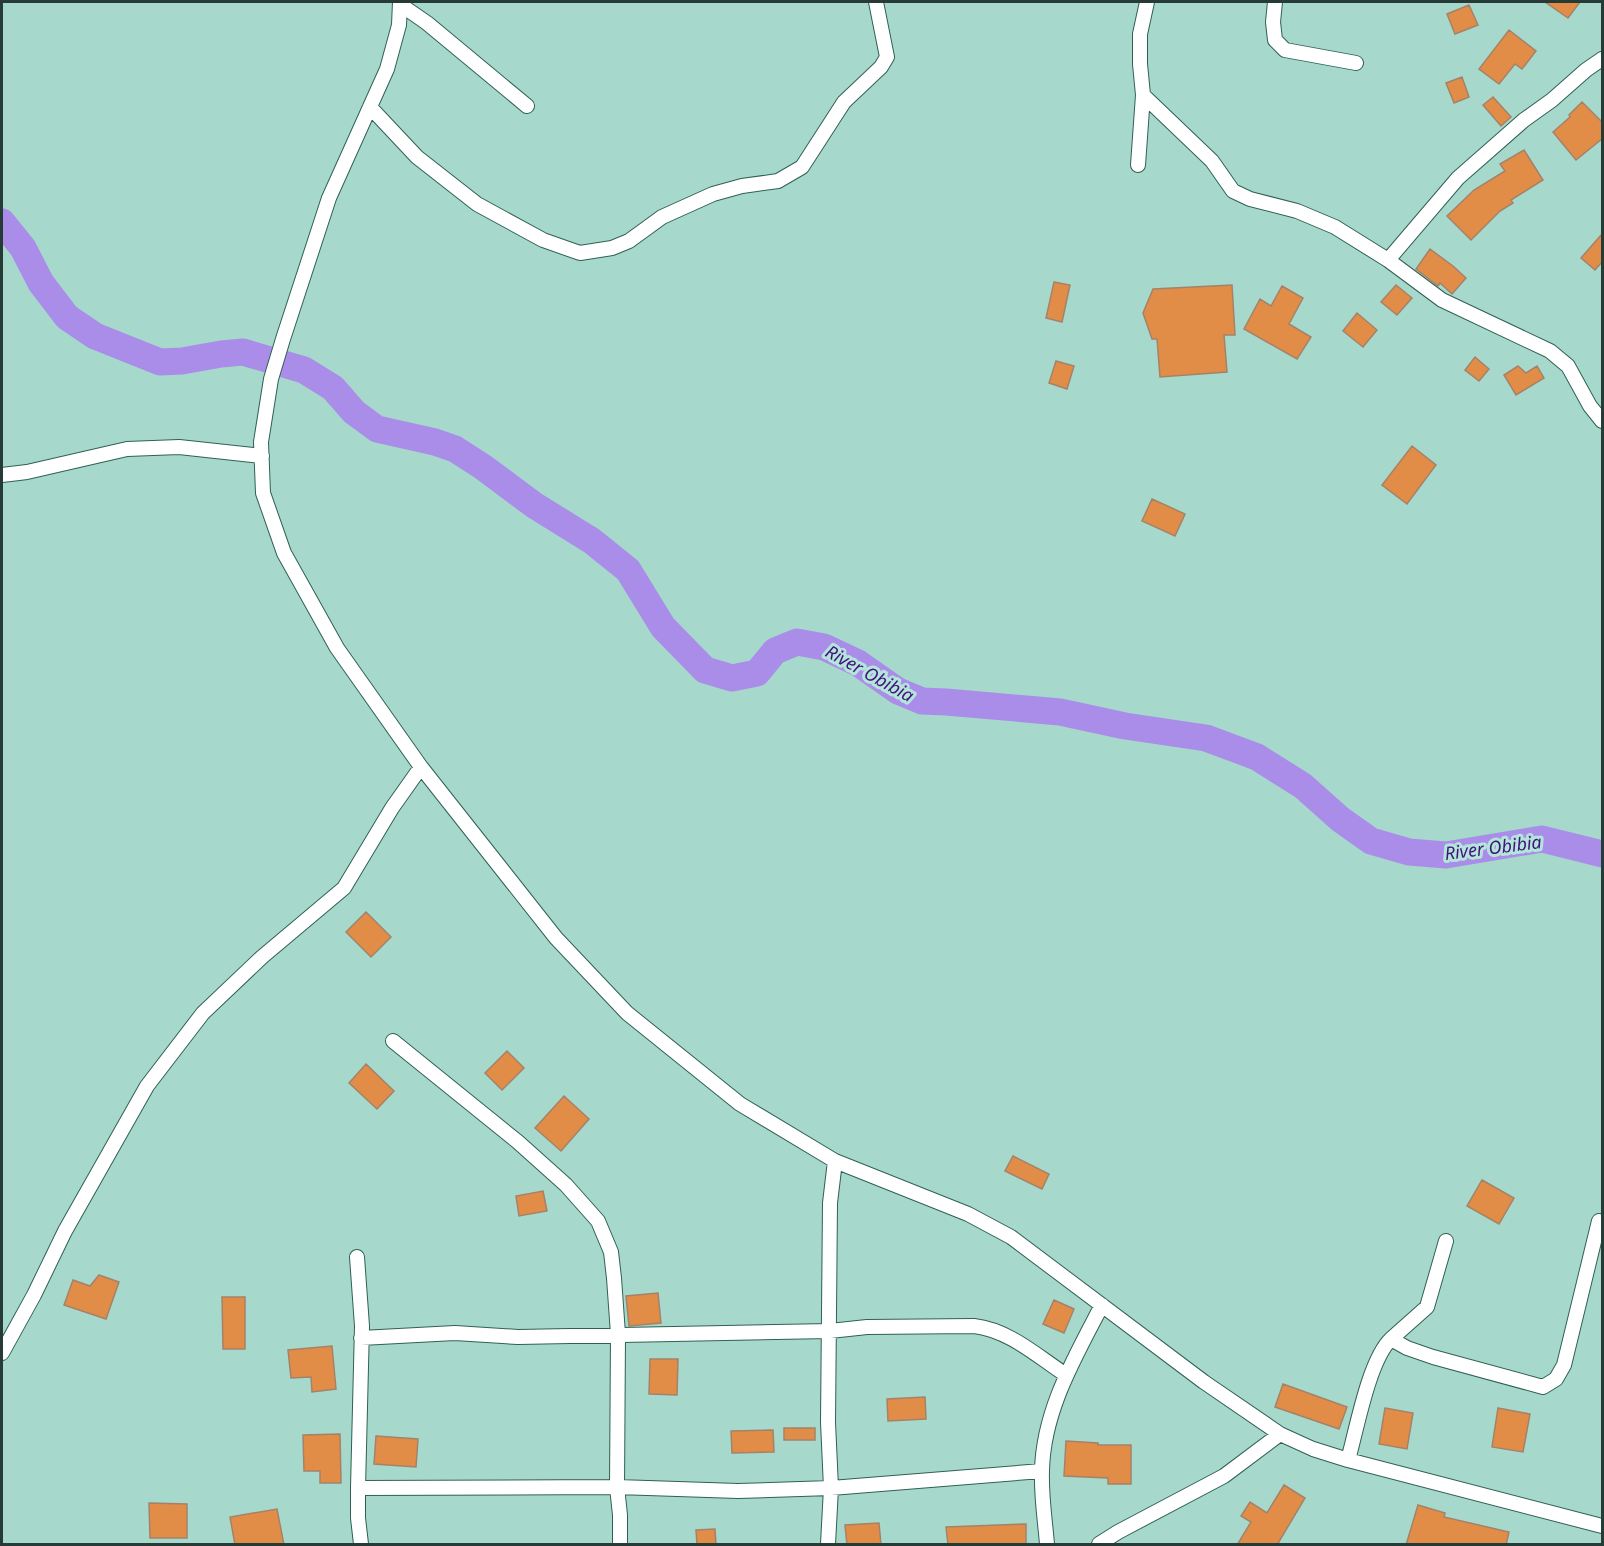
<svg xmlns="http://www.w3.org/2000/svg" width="1604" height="1546" font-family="'Noto Sans',sans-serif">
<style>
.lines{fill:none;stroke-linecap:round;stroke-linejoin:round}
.river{stroke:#aa8de9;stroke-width:27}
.building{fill:#e28d47;stroke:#a48269;stroke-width:1.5}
.minor-casing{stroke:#306055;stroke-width:16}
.minor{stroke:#fff;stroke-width:14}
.labels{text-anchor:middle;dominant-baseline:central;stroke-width:6;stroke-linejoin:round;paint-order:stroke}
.water-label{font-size:18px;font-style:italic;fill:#44117f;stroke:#b3e6d9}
</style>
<rect width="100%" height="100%" fill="#a6d9cc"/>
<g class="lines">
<path class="river" d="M2 222 23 248 41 283 67 317 95 336 160 362 182 361 221 354 243 352 304 370 333 388 354 412 377 429 435 442 455 449 483 467 534 505 592 541 628 570 663 627 705 670 732 678 757 673 775 651 797 642 824 647 858 663 898 691 922 701 946 702 1060 712 1125 726 1206 738 1257 757 1303 786 1340 819 1371 841 1409 852 1446 855 1542 839 1602 854"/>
</g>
<path class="building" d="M1545 2H1580L1568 18Z
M1469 5 1478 25 1455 34 1447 14Z
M1509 30 1536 51 1522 69 1515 64 1499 84 1479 69Z
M1462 77 1469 97 1454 103 1446 83Z
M1493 97 1511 117 1501 126 1483 105Z
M1582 102 1602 122V139L1576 160 1553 132 1570 117 1569 115Z
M1524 150 1543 180 1511 200 1513 203 1500 211 1471 240 1447 216 1474 190 1505 171 1500 164Z
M1602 234V262L1595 270 1581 258Z
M1430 249 1453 266 1466 278 1452 294 1440 283 1438 286 1416 269Z
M1054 282 1070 285 1062 322 1046 318Z
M1232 285 1235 335H1224L1227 372 1160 377 1157 339H1152L1143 313 1153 289Z
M1396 285 1412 298 1397 315 1381 302Z
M1282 286 1303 298 1289 324 1311 337 1297 359 1244 329 1260 299 1271 306Z
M1357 313 1377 330 1363 347 1343 331Z
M1475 357 1489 369 1479 381 1465 370Z
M1056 361 1074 366 1067 389 1049 383Z
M1518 366 1526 373 1537 366 1544 378 1516 395 1504 375Z
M1412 446 1436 465 1407 504 1382 485Z
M1152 499 1185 514 1175 536 1142 521Z
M366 912 391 937 371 957 346 932Z
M507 1051 524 1068 502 1090 485 1073Z
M366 1064 394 1091 377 1109 349 1083Z
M564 1096 589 1119 561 1151 535 1128Z
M1013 1156 1049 1174 1042 1189 1005 1171Z
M1482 1180 1514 1198 1499 1224 1467 1206Z
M543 1191 547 1211 519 1216 516 1196Z
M99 1275 119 1282 106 1319 64 1305 73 1280 90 1286Z
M658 1293 661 1323 629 1326 626 1296Z
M222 1297H245V1349H223Z
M1054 1300 1074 1309 1064 1333 1043 1324Z
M332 1346 336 1389 312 1392 311 1377 291 1378 288 1350Z
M650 1359H678L677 1395 649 1394Z
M1283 1384 1347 1407 1339 1429 1275 1407Z
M925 1397 926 1419 888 1421 887 1399Z
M1385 1408 1413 1413 1407 1449 1379 1444Z
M1498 1408 1530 1414 1523 1452 1492 1447Z
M784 1428H815V1440H784Z
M773 1430 774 1452 732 1453 731 1431Z
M340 1434 341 1483H320V1471H304L303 1435Z
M376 1436 418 1439 416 1467 374 1464Z
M1066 1441 1098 1443V1445H1131V1484H1108V1478L1064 1476Z
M1284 1485 1305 1498 1277 1545H1237L1251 1522 1241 1516 1250 1502 1267 1513Z
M149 1503 187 1504V1538H150Z
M1418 1505 1445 1513 1444 1517 1509 1532 1506 1545H1406Z
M277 1509 284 1545H235L230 1517Z
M879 1523 881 1545H847L845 1525Z
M1026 1524V1545H948L946 1527Z
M715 1529 716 1545H697L696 1530Z"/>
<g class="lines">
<g class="minor-casing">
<path id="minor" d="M400 2 399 25 387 69 329 198 283 339 271 379 261 442 263 493 284 553 337 648 421 767 556 938 627 1013 740 1104 835 1161 968 1214 1011 1237 1204 1382 1280 1434 1313 1449 1348 1460 1602 1526
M1275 2 1273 22 1275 40 1285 50 1356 63
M401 5 427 23 527 106
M1143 95 1212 161 1233 191 1250 199 1297 211 1335 227 1388 260 1442 300 1550 351 1568 366 1590 406 1602 421
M370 107 417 157 477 204 543 240 580 253 612 248 629 241 662 217 713 194 742 186 778 181 802 167 844 102 881 67 887 57 876 2
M1138 165 1143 95 1140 64V34L1147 2
M1388 260 1458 178 1524 120 1552 100 1586 70 1602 59
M2 475 27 472 127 449 179 447 262 456
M393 1041 518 1142 566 1185 598 1221 611 1252 614 1278 618 1334 617 1487 620 1515V1544
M357 1257 362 1326 358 1488V1518L361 1544
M361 1338 455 1333 518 1337 830 1331 867 1327 974 1326C1009 1330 1037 1356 1066 1375
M1391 1339 1427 1307 1446 1241
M2 1353 34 1295 65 1231 147 1086 203 1013 262 957 344 888 392 808 421 767
M1348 1460C1357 1428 1369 1360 1391 1339L1407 1348 1433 1357 1543 1387 1556 1379 1564 1365 1599 1221
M358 1488 617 1487 738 1491 831 1488 1042 1471
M828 1544 831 1488 828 1422 830 1203 835 1161
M1047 1544C1045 1520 1041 1495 1042 1471 1043 1411 1075 1357 1102 1305
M1099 1544 1118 1532 1224 1476 1280 1434"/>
</g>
<use href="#minor" class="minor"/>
</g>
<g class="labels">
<g class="water-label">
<text transform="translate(870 673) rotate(29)">River Obibia</text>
<text transform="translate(1493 847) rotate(-7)">River Obibia</text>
</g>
</g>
<rect width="1604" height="1546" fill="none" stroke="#263b36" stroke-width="6"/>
</svg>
